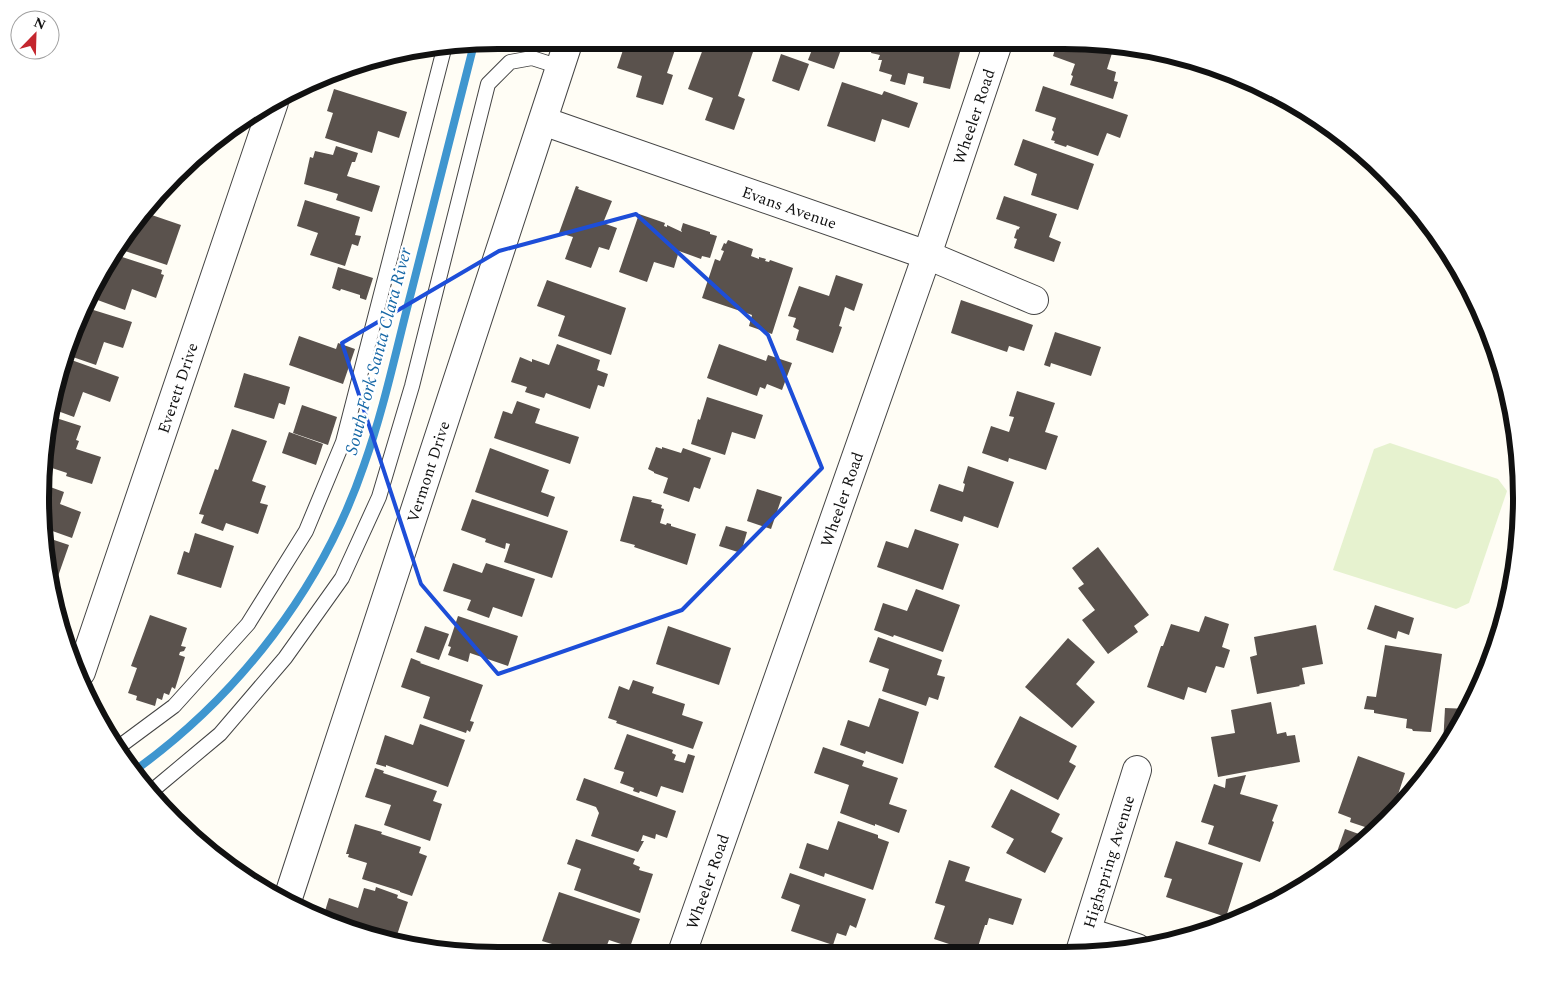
<svg xmlns="http://www.w3.org/2000/svg" width="1562" height="996" font-family="Spectral,serif">
	<style>
		.pitch { fill: #e6f2cf }
		.lines { fill: none; stroke-linecap: round; stroke-linejoin: round }
		.stream { stroke: #3f96cf; stroke-width: 8 }
		.building { fill: #5a524d }
		.service-casing { stroke: #444; stroke-width: 16 }
		.minor-casing { stroke: #444; stroke-width: 30 }
		.service { stroke: #fff; stroke-width: 14 }
		.minor { stroke: #fff; stroke-width: 28 }
		.marked { fill: none; stroke: #1d4ed8; stroke-width: 4; stroke-linejoin: round }
		.labels { text-anchor: middle; stroke-width: 5; stroke-linejoin: round; paint-order: stroke }
		.street-label { font-size: 16px; fill: #111; stroke: #fff }
		.water-label { font-size: 18px; font-style: italic; fill: #1768a6; stroke: #fff }
		.rim { fill: none; stroke: #111; stroke-width: 6 }
	</style>
	<rect width="100%" height="100%" fill="#fffdf5"/>
	<path class="pitch" d="M1390,443L1498,479L1507,491L1469,603L1456,609L1333,570L1374,449Z"/>
	<g class="lines">
		<path class="stream" d="M134,771C239,696 323,586 364,465C384,409 396,350 411,293C432,210 453,127 474,44"/>
	</g>
	<g class="building">
		<path d="M626,41H678L667,73L673,75L663,105L636,97L642,76L617,68Z"/>
		<path d="M706,41L741,42L755,46L738,96L745,99L734,130L705,120L713,98L688,89Z"/>
		<path d="M815,42H836L843,44L834,69L808,60Z"/>
		<path d="M874,42H887L906,48L907,45L920,49L921,46L928,48L927,51L930,52L932,45L960,52L950,89L923,83L924,77L908,73L905,85L890,81L892,75L879,71L882,60H878L880,55L871,53Z"/>
		<path d="M1057,43L1095,44L1113,50L1107,69L1116,72L1114,81L1118,82L1113,99L1070,85L1073,76L1071,75L1075,64L1053,56Z"/>
		<path d="M781,54L809,64L799,91L772,81Z"/>
		<path d="M842,82L882,95L884,91L918,103L909,128L882,119L875,142L827,126Z"/>
		<path d="M1043,86L1128,115L1120,138L1107,133L1098,156L1067,145L1066,147L1054,143L1055,141L1051,140L1054,132L1052,130L1056,118L1035,111Z"/>
		<path d="M334,89L407,112L399,138L378,131L372,153L325,138L333,113L327,111Z"/>
		<path d="M1023,139L1094,164L1078,210L1031,195L1037,174L1014,165Z"/>
		<path d="M336,146L358,153L355,162H352L347,176L380,186L372,212L336,200L338,194L304,184L310,157L313,158L315,151L333,155Z"/>
		<path d="M576,186L579,187L578,189L612,201L603,223L617,228L609,250L599,247L591,268L565,259L573,237L559,233Z"/>
		<path d="M1004,196L1057,214L1049,237L1061,242L1054,262L1014,248L1017,239L1014,238L1017,229L1018,230L1020,227L996,219Z"/>
		<path d="M305,200L360,217L355,235L361,236L358,246L352,244L345,266L310,255L318,233L297,226Z"/>
		<path d="M143,212L181,225L167,265L119,249L134,219Z"/>
		<path d="M639,214L665,223L664,226L667,227V225L682,232L681,230L683,223L710,232V234L717,236L710,258L702,256L701,259L679,251L674,268L654,262L647,282L619,272Z"/>
		<path d="M728,240L753,249L751,256L759,259V257L766,259L765,261L769,262L770,260L793,268L772,334L749,326L752,315L702,298L715,259L720,261L724,251L721,250L724,243L726,244Z"/>
		<path d="M116,255L162,270L161,274L164,275L156,298L132,289L125,310L92,298Z"/>
		<path d="M338,267L373,278L366,300L360,298V295L341,289L340,291L332,288Z"/>
		<path d="M836,275L863,284L854,311L845,307L839,326L842,327L833,353L796,340L799,330L793,327L796,318L788,316L799,286L829,296Z"/>
		<path d="M547,280L626,308L611,355L558,336L565,316L537,306Z"/>
		<path d="M961,300L1033,325L1024,351L1009,346L1007,352L951,333Z"/>
		<path d="M87,308L132,322L123,348L104,342L96,365L64,354Z"/>
		<path d="M1055,332L1101,347L1091,376L1051,363L1050,367L1044,365Z"/>
		<path d="M299,336L336,349L338,343L355,349L343,384L289,365Z"/>
		<path d="M557,344L600,360L597,370L608,374L604,387L598,385L590,409L546,393L544,398L525,392L527,387L511,382L520,357L532,362V359L549,365Z"/>
		<path d="M719,344L766,361L768,355L792,363L782,390L767,384L765,389L760,387L757,396L707,378Z"/>
		<path d="M63,357L119,377L110,402L83,392L74,417L55,410Z"/>
		<path d="M244,373L290,387L285,405L279,403L274,419L234,407Z"/>
		<path d="M1017,391L1055,403L1045,432L1058,436L1046,470L1009,458L1008,462L982,453L991,426L1009,432L1014,417L1009,416Z"/>
		<path d="M707,397L763,415L755,439L732,432L725,455L691,444L698,419L700,420Z"/>
		<path d="M517,401L540,409L535,423L579,437L570,464L494,438L503,411L512,414Z"/>
		<path d="M302,405L337,417L328,445L293,433Z"/>
		<path d="M53,417L81,426L76,440L79,441L76,449L101,457L92,484L66,476L67,473L52,468L53,466L46,464Z"/>
		<path d="M232,429L267,441L252,481L266,486L260,503L268,505L258,534L226,523L223,531L201,523L204,515L199,514L215,469L218,470Z"/>
		<path d="M289,432L323,444L316,465L282,453Z"/>
		<path d="M656,447L662,449V447L681,453L683,448L711,458L700,489L694,487L689,502L663,493L668,478L654,473V472L648,469Z"/>
		<path d="M490,448L549,470L541,492L555,497L548,517L475,492Z"/>
		<path d="M968,466L1014,482L998,528L964,516L962,522L930,511L939,484L963,492L965,484L963,483Z"/>
		<path d="M42,484L64,492L60,504L81,512L72,538L44,528L40,498Z"/>
		<path d="M757,489L782,497L771,529L747,521Z"/>
		<path d="M633,496L652,500L651,502L662,505L661,508L664,509L660,523L666,525L667,523L671,524V526L696,534L687,565L634,547L635,545L620,541Z"/>
		<path d="M472,499L568,531L552,578L504,562L510,544L506,543L505,549L485,542L486,539L461,530Z"/>
		<path d="M726,526L747,532L741,553L719,546Z"/>
		<path d="M915,529L959,544L943,590L877,567L886,541L908,548Z"/>
		<path d="M195,533L234,546L221,588L177,574L184,551L189,553Z"/>
		<path d="M45,537L69,545L56,582L51,580Z"/>
		<path d="M1098,547L1149,615L1134,626L1138,632L1108,654L1082,620L1095,610L1078,588L1084,584L1072,568Z"/>
		<path d="M453,563L482,573L486,563L535,579L522,617L493,607L489,618L467,610L471,600L443,591Z"/>
		<path d="M916,589L960,605L943,652L894,635L893,637L874,630L883,603L907,611Z"/>
		<path d="M1375,605L1414,618L1409,635L1398,631L1396,639L1367,629Z"/>
		<path d="M150,615L187,628L181,646L186,647L184,651L180,652L179,655L185,657L175,689L172,687L169,695L164,693L162,700L157,698L155,706L136,700L137,696L128,693L137,668L131,666Z"/>
		<path d="M458,616L518,636L508,666L470,653L468,662L448,655L451,647L448,646Z"/>
		<path d="M1205,616L1229,624L1222,647L1230,650L1224,668L1216,666L1206,693L1188,687L1184,700L1147,687L1161,646H1163L1171,624L1199,632Z"/>
		<path d="M1316,625L1323,664L1302,668L1305,684L1299,685L1300,686L1257,694L1250,657L1257,655L1254,637Z"/>
		<path d="M425,626L449,634L439,660L416,652Z"/>
		<path d="M668,626L731,648L719,685L656,664Z"/>
		<path d="M878,637L942,660L937,675L945,677L938,700L929,697L926,706L882,691L889,669L869,662Z"/>
		<path d="M1068,638L1095,662L1076,684L1095,702L1072,728L1025,687Z"/>
		<path d="M1385,645L1442,654L1431,732L1413,731L1412,729L1406,728L1407,719L1374,713V710L1364,709L1367,696L1376,697Z"/>
		<path d="M411,658L421,662L420,663L483,685L470,721L474,722L470,732L467,730L466,733L423,718L430,697L401,687Z"/>
		<path d="M633,680L654,687L652,693L685,704L682,715L703,722L693,749L616,723L617,721L608,718L619,686L629,690Z"/>
		<path d="M879,698L919,712L903,764L866,751L865,754L840,745L848,720L869,727Z"/>
		<path d="M1271,702L1277,734L1286,732L1287,736L1295,735L1300,762L1218,777L1211,737L1235,733L1231,710Z"/>
		<path d="M1445,708L1470,709L1447,745H1443Z"/>
		<path d="M1020,716L1077,746L1069,762L1076,766L1058,800L994,767Z"/>
		<path d="M420,724L465,740L448,787L386,765V767L376,764L385,735L413,745Z"/>
		<path d="M627,734L673,750L672,753L676,755L674,760L685,763L688,754L695,756L683,793L661,786L657,797L640,791L639,793L633,791L634,788L620,783L624,772L614,769Z"/>
		<path d="M823,747L864,761L862,766L898,778L889,804L907,810L899,833L875,824V826L840,813L849,785L814,773Z"/>
		<path d="M1358,756L1405,773L1396,801L1403,803L1377,831L1350,822L1351,818L1338,813Z"/>
		<path d="M375,768L384,771L383,773L437,791L433,801L442,804L430,841L384,825L391,805L365,797Z"/>
		<path d="M1246,775L1240,794L1278,805L1272,821L1274,822L1260,862L1208,844L1214,826L1201,822L1214,784L1225,788L1226,779Z"/>
		<path d="M584,778L676,811L667,838L656,834L655,839L643,835L641,841H644L638,852L591,836L599,813L596,807L576,800Z"/>
		<path d="M1011,789L1060,814L1051,832L1063,838L1045,873L1006,853L1014,839L991,827Z"/>
		<path d="M838,821L878,835V838L889,842L873,890L825,873L824,877L799,868L807,843L828,850Z"/>
		<path d="M355,824L382,832L381,834L421,847L419,853L427,856L412,896L400,892V891L362,879L367,863L348,857L349,854H346Z"/>
		<path d="M1345,829L1370,838L1332,866Z"/>
		<path d="M576,839L635,859L633,864L640,867L639,870L653,874L640,913L574,890L581,869L567,864Z"/>
		<path d="M1176,841L1243,863L1226,917L1166,897L1172,879L1164,877Z"/>
		<path d="M949,860L970,867L965,881L1022,899L1013,925L989,918L987,925H985L976,953L934,939L945,906L935,903Z"/>
		<path d="M790,873L866,899L856,928L850,925L846,936L837,933L833,945L791,931L800,905L781,898Z"/>
		<path d="M376,887L398,895L397,898L408,902L395,941L322,921L329,898L358,908L364,888L375,891Z"/>
		<path d="M559,892L640,919L630,947L609,940L604,953H582L542,941Z"/>
		<path d="M531,945L553,952V953H529Z"/>
	</g>
	<g class="lines">
		<defs>
			<g id="service">
				<path d="M116,749L174,706L248,624L306,531L343,442L444,49"/>
				<path d="M153,790L220,734L285,658L342,578L379,497L412,386L488,84L510,62L532,58L560,67"/>
			</g>
			<g id="minor">
				<path id="s1" d="M543,121L927,255L1034,300"/>
				<path id="s2" d="M81,672L274,102"/>
				<path id="s3" d="M287,901L569,40"/>
				<path d="M1088,932L1137,948"/>
				<path id="s4" d="M682,953L927,255L998,43"/>
				<path id="s5" d="M1079,955L1137,770"/>
			</g>
		</defs>
		<use href="#service" class="service-casing"/>
		<use href="#minor" class="minor-casing"/>
		<use href="#service" class="service"/>
		<use href="#minor" class="minor"/>
	</g>
	<path class="marked" d="M636,214L768,335L822,468L682,610L498,674L421,584L342,343L499,251Z"/>
	<g class="labels">
		<g class="street-label">
			<text dy="6" stroke="none"><textPath href="#s4" startOffset="886">Wheeler Road</textPath></text>
			<text dy="6" stroke="none"><textPath href="#s1" startOffset="261">Evans Avenue</textPath></text>
			<text dy="6" stroke="none"><textPath href="#s2" startOffset="300">Everett Drive</textPath></text>
			<text dy="6" stroke="none"><textPath href="#s3" startOffset="452">Vermont Drive</textPath></text>
			<text dy="6" stroke="none"><textPath href="#s4" startOffset="481">Wheeler Road</textPath></text>
			<text dy="6" stroke="none"><textPath href="#s5" startOffset="98">Highspring Avenue</textPath></text>
			<text dy="6" stroke="none"><textPath href="#s4" startOffset="76">Wheeler Road</textPath></text>
		</g>
		<g class="water-label">
			<text transform="translate(378 351) rotate(-75)" y="6">South Fork Santa Clara River</text>
		</g>
	</g>
	<path d="M0 0H1562V996H0ZM498 49H1064A449 449 0 0 1 1513 498V498A449 449 0 0 1 1064 947H498A449 449 0 0 1 49 498V498A449 449 0 0 1 498 49Z" fill="#fff" fill-rule="evenodd"/>
	<path class="rim" d="M498 49H1064A449 449 0 0 1 1513 498V498A449 449 0 0 1 1064 947H498A449 449 0 0 1 49 498V498A449 449 0 0 1 498 49Z"/>
	<g transform="translate(35 35) rotate(23)"><circle r="24" fill="#ffffff" stroke="#a0a0a0"/>
	<path d="M0-4L9 19L0 12L-9 19Z" fill="#c4262e"/>
	<text y="-8" font-size="14" font-weight="bold" text-anchor="middle" fill="#111111">N</text>
	</g>
</svg>
